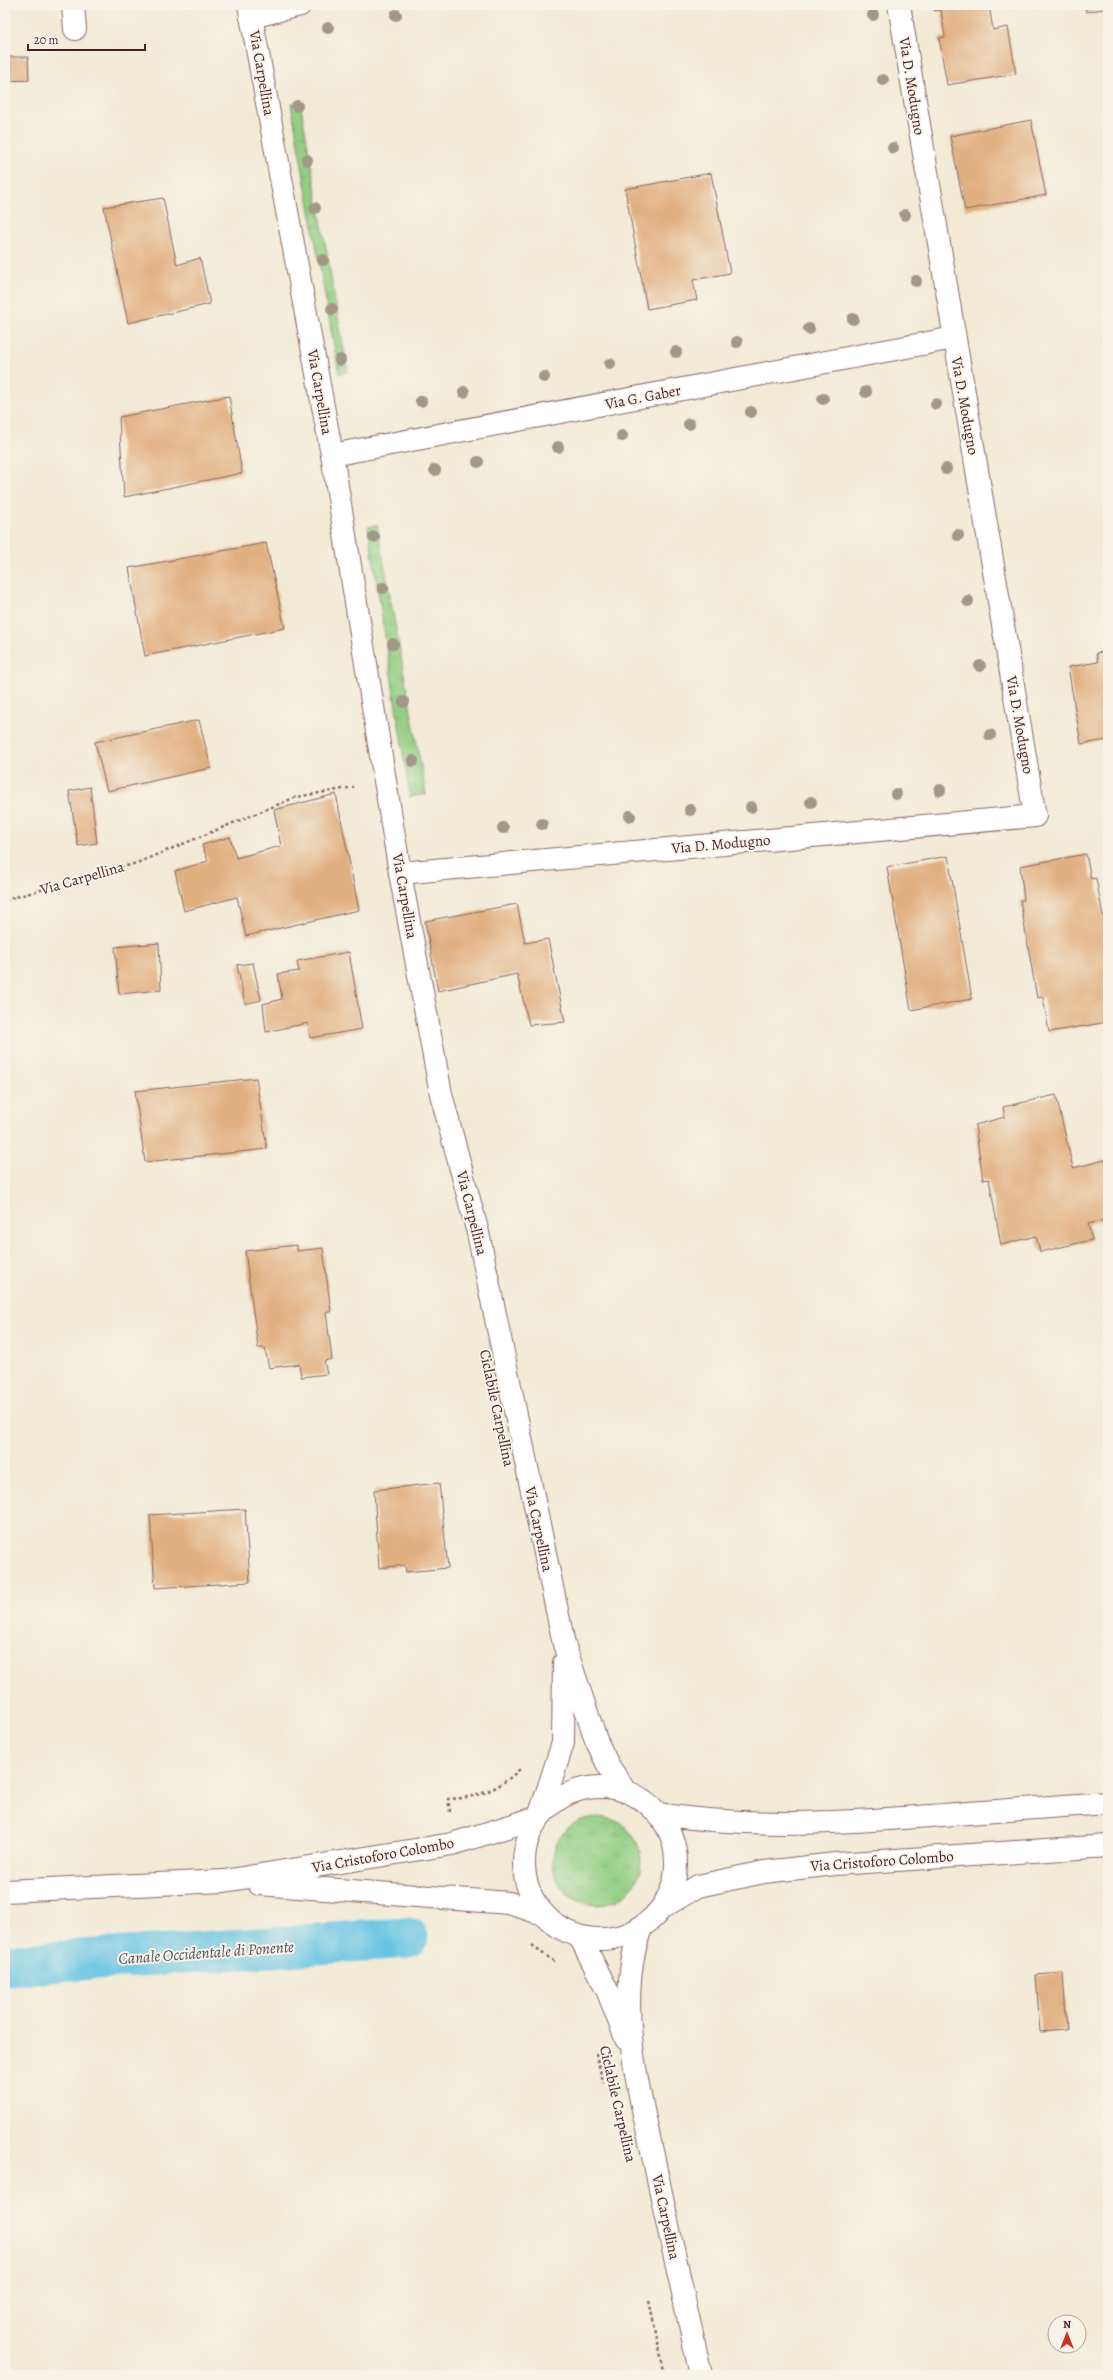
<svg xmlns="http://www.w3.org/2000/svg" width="1113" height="2380" font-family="Alegreya,serif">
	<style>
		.grass { fill: url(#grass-tufts); stroke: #6e7657 }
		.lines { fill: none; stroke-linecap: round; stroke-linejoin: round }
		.canal { stroke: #64c3e3; stroke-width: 41 }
		.building { fill: #e1b081 }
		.minor-casing { stroke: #856666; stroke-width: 24 }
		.major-casing { stroke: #856666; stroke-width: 24 }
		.path { stroke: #856666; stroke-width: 2.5; stroke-dasharray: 3 3; stroke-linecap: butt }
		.minor { stroke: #fff; stroke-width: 22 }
		.major { stroke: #fff; stroke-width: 22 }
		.tree { fill: #a19886 }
		.labels { text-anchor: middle; stroke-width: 4; stroke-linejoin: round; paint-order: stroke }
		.street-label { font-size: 15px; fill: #4a1f2b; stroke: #f7f3e8 }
		.water-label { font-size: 16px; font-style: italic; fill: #525062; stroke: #f7f3e8 }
	</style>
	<defs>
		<pattern id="grass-tufts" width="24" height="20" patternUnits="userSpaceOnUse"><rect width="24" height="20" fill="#91ce83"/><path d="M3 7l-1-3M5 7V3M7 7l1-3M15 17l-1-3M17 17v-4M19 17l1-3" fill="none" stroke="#7fb071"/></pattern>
	</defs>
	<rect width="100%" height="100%" fill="#f7f3e8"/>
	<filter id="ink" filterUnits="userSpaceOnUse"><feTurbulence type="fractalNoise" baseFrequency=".025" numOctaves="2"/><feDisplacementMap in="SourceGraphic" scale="8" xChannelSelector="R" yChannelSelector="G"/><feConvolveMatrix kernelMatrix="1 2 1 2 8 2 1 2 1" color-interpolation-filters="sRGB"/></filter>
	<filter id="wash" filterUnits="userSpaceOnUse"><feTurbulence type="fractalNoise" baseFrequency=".012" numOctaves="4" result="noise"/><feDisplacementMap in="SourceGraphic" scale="16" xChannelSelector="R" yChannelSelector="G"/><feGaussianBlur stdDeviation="0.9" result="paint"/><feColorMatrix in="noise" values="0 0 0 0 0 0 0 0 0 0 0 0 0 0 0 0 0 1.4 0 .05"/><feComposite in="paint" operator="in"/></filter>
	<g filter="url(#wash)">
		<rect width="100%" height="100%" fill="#f2ead5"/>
		<g class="grass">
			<path d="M300,102L348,372L339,374L291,104Z"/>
			<path d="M377,525L426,794L410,797L368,527Z"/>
			<circle cx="597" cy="1861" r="44"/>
		</g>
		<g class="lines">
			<path class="canal" d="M5,1965L408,1938"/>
		</g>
		<g id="blocks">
			<g class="building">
				<path d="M934,5H989L993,30L1008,27L1016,74L947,85L939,38L945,37L941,10L935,11Z"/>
				<path d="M1085,5H1108V8L1086,12Z"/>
				<path d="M5,57H28L29,80L5,81Z"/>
				<path d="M1031,120L1046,195L965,210L950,136Z"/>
				<path d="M711,173L730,273L693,280L697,300L647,309L625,189Z"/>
				<path d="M163,198L177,265L200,258L210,304L128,323L104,207Z"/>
				<path d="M229,396L242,473L124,497L119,417Z"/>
				<path d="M266,543L285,628L145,656L129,568Z"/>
				<path d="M1108,651V740L1081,744L1068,667L1098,662L1096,653Z"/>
				<path d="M199,720L211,768L107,791L95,742Z"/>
				<path d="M90,787L97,843L78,846L69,791Z"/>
				<path d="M336,794L359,910L246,936L237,897L184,911L175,871L208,861L202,845L230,837L236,858L281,846L274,810Z"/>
				<path d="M1086,854L1091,879L1096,878L1108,943V1022L1049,1032L1043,997L1037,998L1020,900H1024L1020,866Z"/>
				<path d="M948,856L972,999L911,1010L887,867Z"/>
				<path d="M517,904L525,943L548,939L565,1022L529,1025L517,974L438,991L425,921Z"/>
				<path d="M159,943L161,990L119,994L115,947Z"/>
				<path d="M349,952L362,1029L310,1038L308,1023L266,1032L263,1004L282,999L278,974L299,971L297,961Z"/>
				<path d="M253,963L261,1000L245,1004L237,965Z"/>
				<path d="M256,1078L267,1149L145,1162L135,1091Z"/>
				<path d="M1056,1095L1073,1168L1105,1160L1108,1173V1219L1088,1224L1092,1240L1040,1252L1036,1236L1001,1245L989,1179L983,1180L975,1125L1005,1117L1003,1107Z"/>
				<path d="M297,1245V1251L323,1248L331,1312H326L332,1359L324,1361L327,1374L301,1377L299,1364L269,1368L265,1348H258L245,1251Z"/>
				<path d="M439,1483L448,1568L406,1572L405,1565L379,1568L374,1490Z"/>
				<path d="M245,1509L250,1582L155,1588L150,1515Z"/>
				<path d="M1063,1973L1067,2030L1040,2032L1036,1975Z"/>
			</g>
		</g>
	</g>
	<g filter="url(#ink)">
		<use href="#blocks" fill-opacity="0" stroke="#856666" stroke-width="1"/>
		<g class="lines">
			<defs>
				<g id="minor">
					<path d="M73,5L75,29"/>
					<path d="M249,5L332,455L400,873L441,1094L478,1233L564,1644L596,1740L608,1765L625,1791"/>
					<path d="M251,17L300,5"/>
					<path d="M332,455L954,338"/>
					<path d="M400,873L1035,816L899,5"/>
					<path d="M539,1817L563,1743L564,1663"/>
					<path d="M641,1928C613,2004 641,2097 657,2174C671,2241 686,2308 701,2375"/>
					<path d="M580,1937L608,1992L626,2039"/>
				</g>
				<g id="major">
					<circle cx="600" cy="1863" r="76"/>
					<path d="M659,1814C749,1828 840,1823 930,1816C990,1811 1049,1807 1108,1803"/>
					<path d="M259,1884L509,1903L543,1914"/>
					<path d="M5,1891L224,1881L452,1844L539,1817"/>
					<path d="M663,1907L698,1886L764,1872L835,1864L1108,1846"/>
				</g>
			</defs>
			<use href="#minor" class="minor-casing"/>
			<use href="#major" class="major-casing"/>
			<g class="path">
				<path d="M5,900L137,863L296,797L354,787"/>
				<path d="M450,1812L448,1799C478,1798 498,1790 520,1769"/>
				<path d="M532,1946L555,1962"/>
				<path d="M596,2053L603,2083"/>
				<path d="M649,2301L665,2375"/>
			</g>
			<use href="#minor" class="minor"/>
			<use href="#major" class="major"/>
		</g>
		<g class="tree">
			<circle cx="396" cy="15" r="6"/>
			<circle cx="873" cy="15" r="6"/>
			<circle cx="328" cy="28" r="6"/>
			<circle cx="883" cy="80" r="6"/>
			<circle cx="297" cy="106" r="6"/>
			<circle cx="893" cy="148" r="6"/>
			<circle cx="307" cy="160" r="6"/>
			<circle cx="315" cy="208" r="6"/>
			<circle cx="905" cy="215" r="6"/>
			<circle cx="323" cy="260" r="6"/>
			<circle cx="916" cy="281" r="6"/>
			<circle cx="332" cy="309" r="6"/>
			<circle cx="853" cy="319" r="6"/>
			<circle cx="809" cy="329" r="6"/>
			<circle cx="737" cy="342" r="6"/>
			<circle cx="676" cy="352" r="6"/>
			<circle cx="340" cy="360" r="6"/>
			<circle cx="610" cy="364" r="6"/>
			<circle cx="544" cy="377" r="6"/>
			<circle cx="464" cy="392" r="6"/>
			<circle cx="866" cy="392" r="6"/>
			<circle cx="823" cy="399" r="6"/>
			<circle cx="421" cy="401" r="6"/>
			<circle cx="936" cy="404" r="6"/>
			<circle cx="751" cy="412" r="6"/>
			<circle cx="689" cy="424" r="6"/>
			<circle cx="622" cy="436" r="6"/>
			<circle cx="558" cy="447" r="6"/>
			<circle cx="478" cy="462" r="6"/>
			<circle cx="946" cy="469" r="6"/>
			<circle cx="435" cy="470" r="6"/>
			<circle cx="958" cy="535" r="6"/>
			<circle cx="374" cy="537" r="6"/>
			<circle cx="383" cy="588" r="6"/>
			<circle cx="968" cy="601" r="6"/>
			<circle cx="393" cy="644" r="6"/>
			<circle cx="980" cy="666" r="6"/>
			<circle cx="404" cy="702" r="6"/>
			<circle cx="990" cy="735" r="6"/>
			<circle cx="413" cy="761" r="6"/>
			<circle cx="940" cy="790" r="6"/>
			<circle cx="896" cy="794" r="6"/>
			<circle cx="811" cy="802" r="6"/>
			<circle cx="751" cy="807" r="6"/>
			<circle cx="690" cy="810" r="6"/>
			<circle cx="630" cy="816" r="6"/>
			<circle cx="542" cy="824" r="6"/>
			<circle cx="503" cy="828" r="6"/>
		</g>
	</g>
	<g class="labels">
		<g class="street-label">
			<text transform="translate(262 73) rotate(80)" y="5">Via Carpellina</text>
			<text transform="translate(912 86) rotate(81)" y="5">Via D. Modugno</text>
			<text transform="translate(320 392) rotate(80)" y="5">Via Carpellina</text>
			<text transform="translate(643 397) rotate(-11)" y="5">Via G. Gaber</text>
			<text transform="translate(965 406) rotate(80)" y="5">Via D. Modugno</text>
			<text transform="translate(1020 725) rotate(80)" y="5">Via D. Modugno</text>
			<text transform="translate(721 844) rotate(-5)" y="5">Via D. Modugno</text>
			<text transform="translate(82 878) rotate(-16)" y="5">Via Carpellina</text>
			<text transform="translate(405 896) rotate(80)" y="5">Via Carpellina</text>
			<text transform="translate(472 1213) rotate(76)" y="5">Via Carpellina</text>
			<text transform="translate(497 1408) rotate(78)" y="5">Ciclabile Carpellina</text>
			<text transform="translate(539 1529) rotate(78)" y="5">Via Carpellina</text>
			<text transform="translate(383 1855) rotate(-10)" y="5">Via Cristoforo Colombo</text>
			<text transform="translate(882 1861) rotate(-4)" y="5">Via Cristoforo Colombo</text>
			<text transform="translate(618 2104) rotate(77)" y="5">Ciclabile Carpellina</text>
			<text transform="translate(666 2217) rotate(78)" y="5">Via Carpellina</text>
		</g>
		<g class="water-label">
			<text transform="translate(206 1952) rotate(-4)" y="6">Canale Occidentale di Ponente</text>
		</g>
	</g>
	<rect width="1113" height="2380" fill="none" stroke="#f7f3e8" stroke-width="20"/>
	<g transform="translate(1067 2334)"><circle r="19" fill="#f7f3e8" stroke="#b29e9c"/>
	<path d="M0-3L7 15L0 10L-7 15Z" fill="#c8321e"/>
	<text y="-6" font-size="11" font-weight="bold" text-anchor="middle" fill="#4a1f2b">N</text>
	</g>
	<path d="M28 44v6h117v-6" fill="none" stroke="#4a1f2b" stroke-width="2"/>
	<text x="34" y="44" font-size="12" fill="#4a1f2b" stroke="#f7f3e8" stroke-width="3" paint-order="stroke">20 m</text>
</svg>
